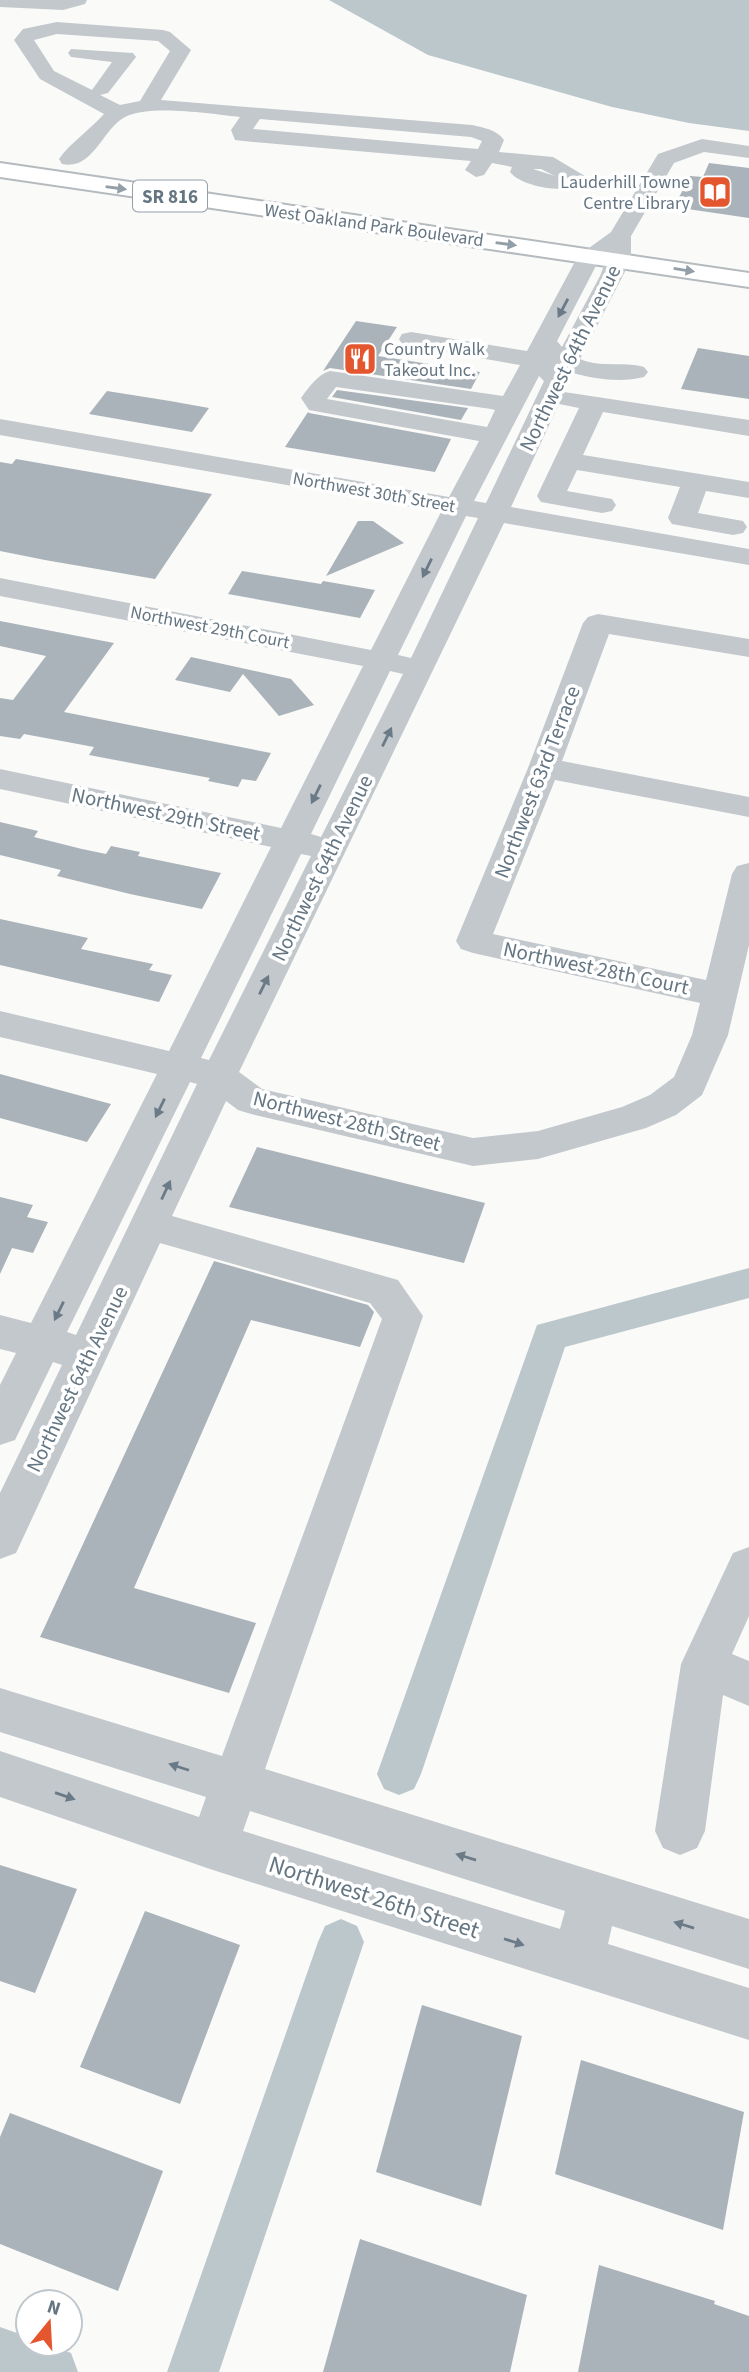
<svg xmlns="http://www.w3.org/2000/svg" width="749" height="2372" font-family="'Source Sans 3',sans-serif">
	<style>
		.water { fill: #bbc7cb }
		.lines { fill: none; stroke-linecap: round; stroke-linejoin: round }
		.canal { fill: #bbc7cb; fill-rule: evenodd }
		.building { fill: #aab3b9 }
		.major-casing { stroke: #b5babe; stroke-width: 4 }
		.minor { fill: #c3c8cc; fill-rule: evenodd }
		.major { fill: #fff; fill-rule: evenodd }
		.oneway { fill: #939fa8 }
		.oneway2 { fill: #6a7a87 }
		.labels { text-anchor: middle; stroke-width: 7; stroke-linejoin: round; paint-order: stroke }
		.far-poi-label { font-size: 18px; fill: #657683; stroke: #fff; text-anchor: end }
		.far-street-label { font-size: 18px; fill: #657683; stroke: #fff }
		.shield { fill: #fff; stroke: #939fa8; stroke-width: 2 }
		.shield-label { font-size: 19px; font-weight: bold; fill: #657683 }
		.street-label { font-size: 21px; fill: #657683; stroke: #fff }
		.near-street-label { font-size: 24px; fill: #657683; stroke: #fff }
	</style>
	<rect width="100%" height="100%" fill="#fafaf8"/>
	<path class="water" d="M329,0H749V131L689,123L612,107L428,55Z"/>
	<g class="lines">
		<g class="canal">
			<path d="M749,1268V1298L565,1347L421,1774L414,1789L399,1795L384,1789L377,1774L537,1325Z"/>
			<path d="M341,1919L357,1926L364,1942L219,2372H167L318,1942L325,1926Z"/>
			<path d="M0,2327L28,2337V2344H47L71,2353L78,2372H0Z"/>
		</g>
	</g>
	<g class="building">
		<path d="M709,163L749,168V218L674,207L690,176L703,177Z"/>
		<path d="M356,321L397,327L378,356L480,372L471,389L330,368L323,371Z"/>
		<path d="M698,348L749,356V399L681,389Z"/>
		<path d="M337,390L468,408L461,420L332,397Z"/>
		<path d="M107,391L170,401L209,408L192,432L89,414Z"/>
		<path d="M308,412L309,413L451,439L435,472L285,447Z"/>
		<path d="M16,459L96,473L212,494L155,579L45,560L0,551V462L12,464Z"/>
		<path d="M358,521H373L404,543L326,576Z"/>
		<path d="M242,571L321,584L323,581L375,590L360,618L228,594Z"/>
		<path d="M0,621L114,643L64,712L271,753L256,781L242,779L238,787L208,781L210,778L89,755L94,747L24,734L20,739L0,736V698L13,700L46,656L0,646Z"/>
		<path d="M191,657L291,679L314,705L279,716L243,674L230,692L175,680Z"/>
		<path d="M0,822L38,831L34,837L82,849L106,854L111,846L140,852L138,856L221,873L202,909L130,894L57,876L61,870L0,855Z"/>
		<path d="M0,919L88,938L81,949L153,964L149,970L172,975L159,1002L0,965Z"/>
		<path d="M0,1074L111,1104L87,1142L0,1118Z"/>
		<path d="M257,1147L485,1203L464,1263L229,1207Z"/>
		<path d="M0,1197L33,1205L27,1217L48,1222L33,1253L12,1248L0,1274Z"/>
		<path d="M214,1261L368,1305L374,1312L360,1347L251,1320L134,1588L256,1623L229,1693L40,1637Z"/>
		<path d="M0,1865L77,1889L35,1993L0,1981Z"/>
		<path d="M145,1911L240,1945L180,2104L80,2067Z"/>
		<path d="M422,2005L522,2036L481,2206L376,2172Z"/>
		<path d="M581,2060L744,2112L723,2230L555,2174Z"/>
		<path d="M10,2113L163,2171L118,2291L0,2244V2137Z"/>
		<path d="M360,2239L527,2295L510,2372H323Z"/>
		<path d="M599,2265L715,2301L714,2304L749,2316V2372H578Z"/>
	</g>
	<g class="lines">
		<defs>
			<path id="major" d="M0,163L749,273V287L0,177Z"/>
		</defs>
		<use href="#major" class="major-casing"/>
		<g class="minor">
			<path d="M0,0H87L85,4L63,10L0,7Z"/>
			<path d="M57,22L163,30L170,32L191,50L161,100L472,125C484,128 496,129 504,140L499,152L553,157L590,179C577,197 522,188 510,172L512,167L492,163L484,175L476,177L465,170L471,161L243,141L235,140L231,130L240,117C212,114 150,104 125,117C103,128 93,171 62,164L59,159C70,143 91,129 104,114L40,79L14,40L23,29ZM57,34L158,41L170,51L140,101L120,105L100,95L108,93L136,57L133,53L71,49L68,53L71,57L112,62L92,90L54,71L34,40ZM260,119L471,137L482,141L478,149L253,129ZM533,169H541L555,176Z"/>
			<path d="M702,139L749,146V158L704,152L674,163L631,236V260L580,359C600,368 623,361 644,367L648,372L644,377C621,383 595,379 573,373L564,392L749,420V436L603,412L583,455L749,482V498L706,491L698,513L743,521L747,527L743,533L733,535L672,524L668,518L680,487L577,470L567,491L612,499L616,505L612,511L602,513L541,502L537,496L579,408L559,404L511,507L749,549V565L504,523L239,1072L262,1089L473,1138L538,1131L622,1107L650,1095L674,1077L692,1035L700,1003L473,953L461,949L456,941L528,768L583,623L588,617L598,614L749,639V657L609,634L562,761L749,797V817L555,780L493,934L706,980L732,874L737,866L749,863V945L728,1035L702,1095L676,1115L646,1128L538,1159L473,1166L251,1114L238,1110L226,1101L172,1216L398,1280L423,1316L265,1769L749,1919V1969L612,1926L608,1944L749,1988V2040L213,1870L0,1797V1751L199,1817L206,1797L0,1732V1688L222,1756L382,1319L370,1303L160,1243L16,1553L0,1559V1493L62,1365L53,1362L15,1440L0,1445V1385L16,1353L0,1349V1315L31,1323L157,1074L0,1037V1011L169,1051L271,847L0,789V769L281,828L363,666L0,596V578L371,650L441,512L0,435V419L449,497L479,441L309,410L301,398C309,387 317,375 330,371L503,396L520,365L411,346L402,344L399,339L402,334L411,332L527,351L578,256L611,232L658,154ZM608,255L600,276L562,347L557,341L599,260ZM539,376L544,381L486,503L474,501ZM336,387L491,409L495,410L487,427L327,399ZM466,516L478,518L411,658L398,655ZM390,671L403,674L321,837L311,834ZM301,854L311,856L209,1060L201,1058ZM190,1082L197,1084L76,1335L67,1332ZM250,1811L565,1911L560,1929L243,1831Z"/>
			<path d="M749,1547V1616L732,1654L749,1661V1706L723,1695L705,1831L697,1848L680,1855L663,1848L655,1831L681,1664L733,1553Z"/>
		</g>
		<use href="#major" class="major"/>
	</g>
	<defs><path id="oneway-solid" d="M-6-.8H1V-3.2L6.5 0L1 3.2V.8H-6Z" transform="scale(1.75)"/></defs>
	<g class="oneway">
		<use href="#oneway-solid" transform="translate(116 188) rotate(8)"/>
		<use href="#oneway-solid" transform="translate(506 244) rotate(8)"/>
		<use href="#oneway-solid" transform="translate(684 270) rotate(9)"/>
	</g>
	<g class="oneway2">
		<use href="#oneway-solid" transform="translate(563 308) rotate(118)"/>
		<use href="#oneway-solid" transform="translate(427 568) rotate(116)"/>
		<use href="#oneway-solid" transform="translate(387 737) rotate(-64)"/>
		<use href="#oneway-solid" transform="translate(316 794) rotate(116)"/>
		<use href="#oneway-solid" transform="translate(264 985) rotate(-64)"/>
		<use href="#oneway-solid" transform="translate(160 1108) rotate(116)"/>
		<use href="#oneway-solid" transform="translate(166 1190) rotate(-65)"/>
		<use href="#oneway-solid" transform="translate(59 1311) rotate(116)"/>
		<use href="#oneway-solid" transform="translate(179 1767) rotate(-162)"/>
		<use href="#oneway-solid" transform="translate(65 1796) rotate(19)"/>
		<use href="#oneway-solid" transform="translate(466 1857) rotate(-163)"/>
		<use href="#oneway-solid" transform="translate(684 1925) rotate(-163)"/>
		<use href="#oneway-solid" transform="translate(514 1942) rotate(18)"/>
	</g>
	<defs>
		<symbol id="library-square" viewBox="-11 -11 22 22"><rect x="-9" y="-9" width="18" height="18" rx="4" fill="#e4572e" stroke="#fff"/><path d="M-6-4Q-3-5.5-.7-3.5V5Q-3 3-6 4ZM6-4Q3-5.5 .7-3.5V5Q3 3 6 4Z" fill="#fff"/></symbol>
		<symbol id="restaurant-square" viewBox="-11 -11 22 22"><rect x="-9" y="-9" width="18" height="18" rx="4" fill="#e4572e" stroke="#fff"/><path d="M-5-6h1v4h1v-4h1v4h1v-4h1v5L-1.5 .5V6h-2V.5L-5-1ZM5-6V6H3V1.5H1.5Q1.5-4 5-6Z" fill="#fff"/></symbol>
	</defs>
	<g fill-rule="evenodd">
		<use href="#library-square" x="696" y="173" width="38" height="38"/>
		<use href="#restaurant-square" x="341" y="340" width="38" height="38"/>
	</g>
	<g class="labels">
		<g class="far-poi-label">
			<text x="690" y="188">Lauderhill Towne<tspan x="690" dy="21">Centre Library</tspan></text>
			<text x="384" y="355" text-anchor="start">Country Walk<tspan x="384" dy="21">Takeout Inc.</tspan></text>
		</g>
		<g class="far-street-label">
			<text transform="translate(374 225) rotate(8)" y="6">West Oakland Park Boulevard</text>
			<text transform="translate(374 492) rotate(10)" y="6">Northwest 30th Street</text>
			<text transform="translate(210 627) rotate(11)" y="6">Northwest 29th Court</text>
		</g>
		<rect class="shield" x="133" y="180.5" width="74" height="31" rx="5"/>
		<g class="shield-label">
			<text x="170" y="203">SR 816</text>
		</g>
		<g class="street-label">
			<text transform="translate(570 358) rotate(-64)" y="7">Northwest 64th Avenue</text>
			<text transform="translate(537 782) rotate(-69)" y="7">Northwest 63rd Terrace</text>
			<text transform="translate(166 814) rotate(12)" y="7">Northwest 29th Street</text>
			<text transform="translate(322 868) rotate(-64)" y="7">Northwest 64th Avenue</text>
			<text transform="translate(596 968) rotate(12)" y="7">Northwest 28th Court</text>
			<text transform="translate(347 1121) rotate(14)" y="7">Northwest 28th Street</text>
			<text transform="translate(77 1379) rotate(-64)" y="7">Northwest 64th Avenue</text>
		</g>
		<g class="near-street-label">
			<text transform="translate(374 1897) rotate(18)" y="8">Northwest 26th Street</text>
		</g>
	</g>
	<g transform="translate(49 2323) rotate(18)"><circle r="33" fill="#ffffff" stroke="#c1c8cd" stroke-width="2"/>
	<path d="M0-5L12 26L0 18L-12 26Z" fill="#e4572e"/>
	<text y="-10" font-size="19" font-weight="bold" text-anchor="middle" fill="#657683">N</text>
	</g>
</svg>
